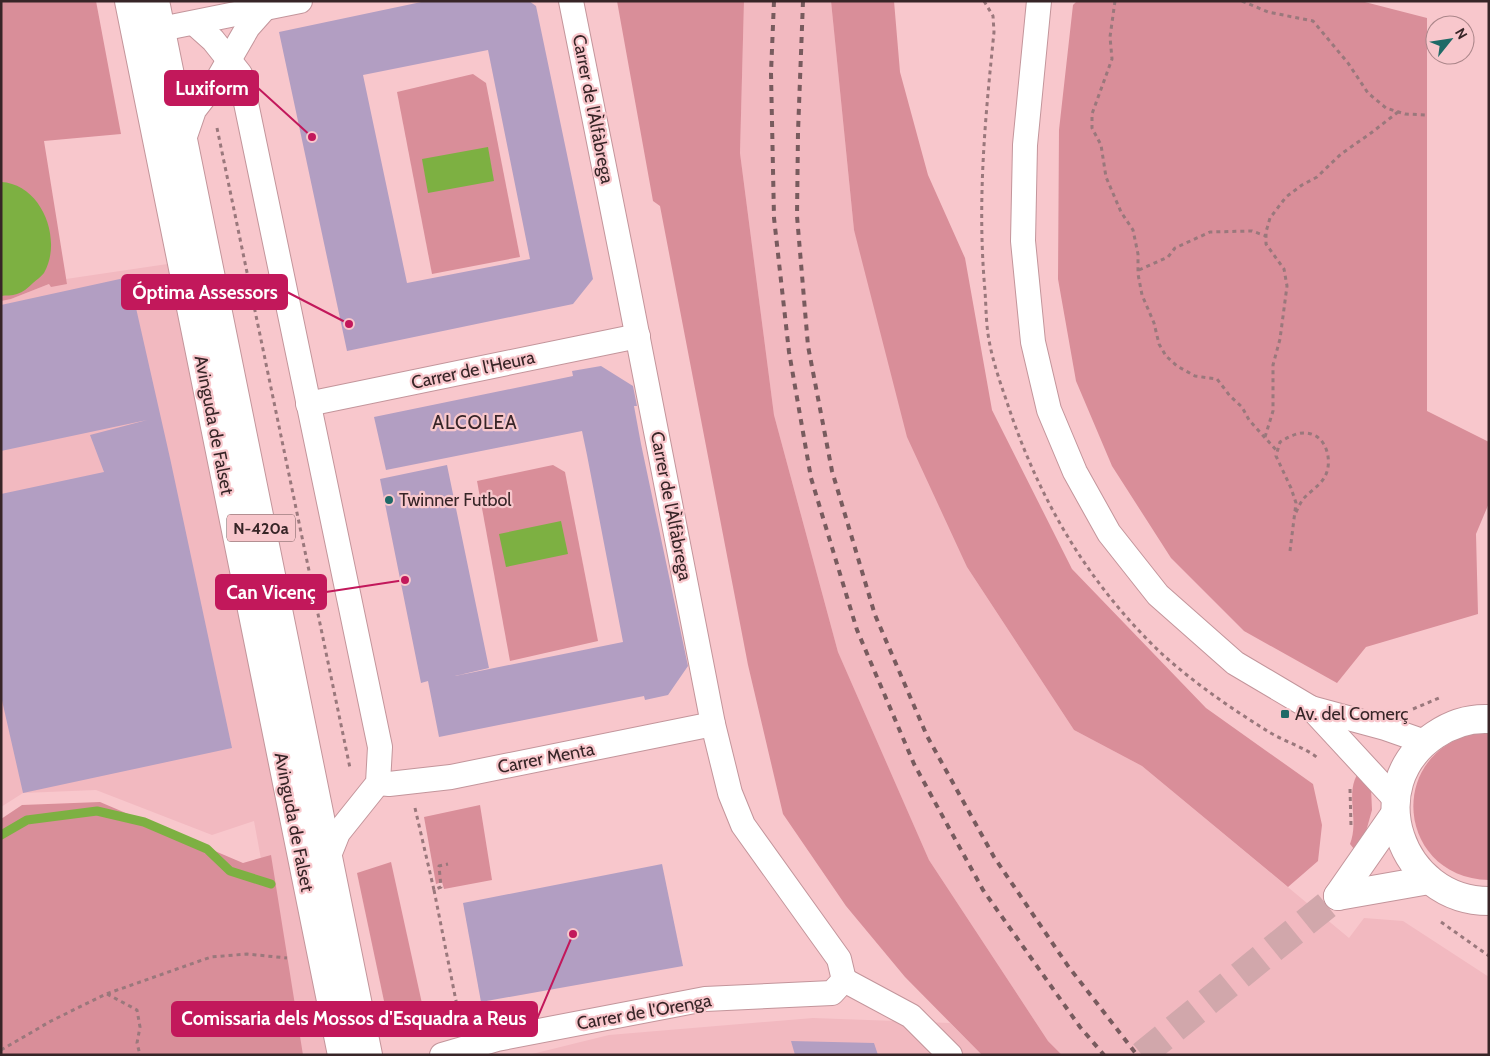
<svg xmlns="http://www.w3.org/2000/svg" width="1490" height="1056" font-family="Cabin,sans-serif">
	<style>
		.built { fill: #f2b9c0 }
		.green { fill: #d98e99 }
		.water { fill: #7db042 }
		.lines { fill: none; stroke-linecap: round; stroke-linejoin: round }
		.stream { stroke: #7db042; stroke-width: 9 }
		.building { fill: #b29ec2; fill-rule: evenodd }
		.primary-tunnel { stroke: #d1a7ab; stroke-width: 28; stroke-dasharray: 28 14; stroke-linecap: butt }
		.street-casing { stroke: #c3959b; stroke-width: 26 }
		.primary-casing { stroke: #c3959b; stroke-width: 30 }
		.path { stroke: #9a787c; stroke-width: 3; stroke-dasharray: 4 4; stroke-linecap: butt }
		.street { stroke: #fff; stroke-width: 24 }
		.primary { stroke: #fff; stroke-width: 28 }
		.rail { stroke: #785b5e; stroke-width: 4; stroke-dasharray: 6 6; stroke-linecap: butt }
		.poi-dot { fill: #1f6a67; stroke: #f8c7cc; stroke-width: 2 }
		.labels { text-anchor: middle; stroke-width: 4.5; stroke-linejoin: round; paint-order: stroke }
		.shield { fill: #f8c7cc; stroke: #715658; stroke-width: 1 }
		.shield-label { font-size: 16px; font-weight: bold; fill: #372527 }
		.street-label { font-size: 18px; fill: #372527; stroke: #f8c7cc }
		.poi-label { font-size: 18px; fill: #372527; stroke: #f8c7cc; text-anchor: start }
		.neighbourhood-label { font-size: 19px; letter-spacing: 1px; fill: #372527; stroke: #f8c7cc }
		.leader { fill: none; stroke: #c2185b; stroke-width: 2 }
		.callout-dot { fill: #c2185b; stroke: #f8c7cc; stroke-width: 2 }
		.callout { fill: #c2185b; stroke: #c2185b; stroke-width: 2 }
		.callout-label { font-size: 19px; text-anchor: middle; font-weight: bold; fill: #fff }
	</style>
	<rect width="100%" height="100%" fill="#f8c7cc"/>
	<g class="built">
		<path d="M744,1H831L854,230L967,567L1074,730L1142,766L1349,938L1364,918L1403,921L1489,977V1055H1062L1048,1041L929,860L838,652L774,415L740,153Z"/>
		<path d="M181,262L356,1055H297L254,821L212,835L96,790L23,793L1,807V300L11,299L49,284H67L66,279Z"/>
		<path d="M813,1018L950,1023L982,1055H528L609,1035Z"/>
	</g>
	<g class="green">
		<path d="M1,1H96L121,134L44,141L67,284L51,287L49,284L11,299L1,301Z"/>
		<path d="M617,1H744L740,153L774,415L838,652L929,860L1048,1041L1062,1055H982L905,977L846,906L783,814L748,665L660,206L653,201Z"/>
		<path d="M831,1H894L900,72L928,175L965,258L992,410L1072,569L1206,708L1313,784L1322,825L1318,861L1288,887L1142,766L1074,730L967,567L907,437L854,230Z"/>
		<path d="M1077,1H1361L1427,18V411L1489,442V503L1476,534L1478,614L1366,647L1337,683L1244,631L1171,558L1112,466L1076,381L1058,279L1059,130L1073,5Z"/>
		<path d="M473,74L486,83L520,257L432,274L397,92Z"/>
		<path d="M553,465L565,472L598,641L510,661L477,481Z"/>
		<path d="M1475,733H1489V880C1398,878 1384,755 1475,733Z"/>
		<path d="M1359,772L1371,788L1372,810L1365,835L1354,849L1350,844C1360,820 1344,792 1359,772Z"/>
		<path d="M100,802L243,863L271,855L303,1055H1V819L22,805Z"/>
		<path d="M480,805L492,880L444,889L442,882L436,884L424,817Z"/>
		<path d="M391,862L423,1008L388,1020L357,873Z"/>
	</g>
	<g class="water">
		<path d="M488,147L494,181L428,193L422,159Z"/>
		<path d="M1,182C42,184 63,240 44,273C41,277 36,280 33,283C28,288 23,292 17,294C12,296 6,295 1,296Z"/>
		<path d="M561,521L568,554L506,567L499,534Z"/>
	</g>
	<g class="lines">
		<path class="stream" d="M1,835L27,820L97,811L144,822L207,849L230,871L271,884"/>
	</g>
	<g class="building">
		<path d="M426,1H529L536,6L593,279L573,304L347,351L279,32ZM488,50L530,259L407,283L363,75Z"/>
		<path d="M129,277L170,458L232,748L23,793L1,696V494L104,472L90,435L147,420L1,451V305Z"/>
		<path d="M601,366L633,386L637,406H634L641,444L688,666L668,695L645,700L644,696L439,737L428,681L421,683L380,479L447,465L489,668L455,676L623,642L587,455L582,431L386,470L374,417L573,376L572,371Z"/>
		<path d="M662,864L683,966L481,1002L463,903Z"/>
		<path d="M791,1041L874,1043L878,1055H795Z"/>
	</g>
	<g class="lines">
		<path class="primary-tunnel" d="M1142,1055L1338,896"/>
		<defs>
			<g id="street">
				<path d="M571,1L625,272L713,724L730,793L743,825L839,959L844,980"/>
				<path d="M1039,1L1025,145L1023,241L1033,342L1049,410L1075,472L1109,533L1158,595L1235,663L1311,708L1385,728L1425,742"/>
				<path d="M194,23L213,40L240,74L380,747L378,783L338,833L328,858"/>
				<path d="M161,29L300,1"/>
				<path d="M183,142L194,110L218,79L248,27L264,9"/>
				<path d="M308,404L638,336"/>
				<path d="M1311,708L1396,800"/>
				<path d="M378,783L389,784L451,777L713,724"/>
				<path d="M844,980L911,1016L950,1055"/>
				<path d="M442,1055L497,1039L705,999L832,993L844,980"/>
			</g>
			<g id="primary">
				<path d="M129,1L342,1055"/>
				<path d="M155,1L368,1055"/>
				<path d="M1489,719C1469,718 1451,724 1435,735C1360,785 1400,901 1489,901"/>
				<path d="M1338,896L1395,814"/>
				<path d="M1338,896L1429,880"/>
			</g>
		</defs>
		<use href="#street" class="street-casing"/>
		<use href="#primary" class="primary-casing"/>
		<g class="path">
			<path d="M984,1L993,16L994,32C985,120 977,202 985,291C986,305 986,320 988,334C992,362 1003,390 1012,417C1044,508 1091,586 1161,653C1194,683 1232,709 1269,732C1285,742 1305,747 1319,759"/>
			<path d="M1115,1L1110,37L1112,59L1092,114V128L1101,145L1106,177L1121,212L1133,230L1138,254V274L1142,295L1154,323L1159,344L1166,356L1177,366L1195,376L1217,379L1230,396L1242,407L1249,420L1277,451"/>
			<path d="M1242,1L1268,12L1313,21L1348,63L1368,93L1386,108L1405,114L1427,115"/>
			<path d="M217,128L350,768"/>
			<path d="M1139,270L1168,257L1175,248L1210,232L1252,231L1266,236"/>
			<path d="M1265,437L1273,411V365L1280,339L1287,286L1284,269L1266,244V232L1270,218L1286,197L1302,185L1317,177L1341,154L1371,133L1398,112"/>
			<path d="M1290,551L1296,503L1291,488L1276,456L1280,442C1292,435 1303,429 1316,436C1329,444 1332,466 1324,478C1320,485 1311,491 1305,497C1300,502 1298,509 1295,514"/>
			<path d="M1413,709L1439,698"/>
			<path d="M1350,789L1351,826"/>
			<path d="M415,808L434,890L441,887L439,866L448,864"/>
			<path d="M434,890L460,1021"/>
			<path d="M1441,922L1489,956"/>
			<path d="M107,994L137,1010L140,1027L137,1043L140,1055"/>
			<path d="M1,1050L51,1021L106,994L211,957L247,954L287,958"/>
		</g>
		<use href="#street" class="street"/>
		<use href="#primary" class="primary"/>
		<g class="rail">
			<path d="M774,1L771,73L774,218L789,352L811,478L857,630L914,764L983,890L1080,1027L1104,1055"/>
			<path d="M803,1L798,132L797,216L808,346L832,471L875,615L927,736L994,857L1068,966L1137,1055"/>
		</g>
	</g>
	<g class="poi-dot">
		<circle cx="389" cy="500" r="5"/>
		<rect x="1280" y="709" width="10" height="10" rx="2.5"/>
	</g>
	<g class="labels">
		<rect class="shield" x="227" y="514.5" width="68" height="27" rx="4"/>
		<g class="shield-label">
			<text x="261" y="534">N-420a</text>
		</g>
		<g class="street-label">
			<text transform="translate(593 109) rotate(79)" y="6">Carrer de l'Àlfàbrega</text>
			<text transform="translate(473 370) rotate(-12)" y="6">Carrer de l'Heura</text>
			<text transform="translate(214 425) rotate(79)" y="6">Avinguda de Falset</text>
			<text transform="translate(671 506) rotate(79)" y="6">Carrer de l'Àlfàbrega</text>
			<text transform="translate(546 758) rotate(-11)" y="6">Carrer Menta</text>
			<text transform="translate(294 822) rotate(79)" y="6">Avinguda de Falset</text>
			<text transform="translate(644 1012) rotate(-10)" y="6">Carrer de l'Orenga</text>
		</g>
		<g class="poi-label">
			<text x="399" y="506">Twinner Futbol</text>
			<text x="1295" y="720">Av. del Comerç</text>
		</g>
		<g class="neighbourhood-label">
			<text x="475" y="429">ALCOLEA</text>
		</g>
	</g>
	<path class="leader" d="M312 137L258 88M349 324L287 292M405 580L326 592M573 934L537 1019"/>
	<g class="callout-dot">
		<circle cx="312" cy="137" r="5"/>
		<circle cx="349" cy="324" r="5"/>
		<circle cx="405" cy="580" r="5"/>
		<circle cx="573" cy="934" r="5"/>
	</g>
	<g class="callout">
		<rect x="165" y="71" width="93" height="34" rx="5"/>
		<rect x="122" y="275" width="165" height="34" rx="5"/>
		<rect x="216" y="575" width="110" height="34" rx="5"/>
		<rect x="172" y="1002" width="365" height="34" rx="5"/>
	</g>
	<g class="callout-label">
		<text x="212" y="95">Luxiform</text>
		<text x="205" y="299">Óptima Assessors</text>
		<text x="271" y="599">Can Vicenç</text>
		<text x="354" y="1025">Comissaria dels Mossos d'Esquadra a Reus</text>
	</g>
	<rect width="1490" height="1056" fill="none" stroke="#372527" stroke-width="5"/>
	<g transform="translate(1450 40) rotate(60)"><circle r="24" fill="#f8c7cc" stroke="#ab868a"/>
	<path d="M0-4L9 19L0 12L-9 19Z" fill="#1f6a67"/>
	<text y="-8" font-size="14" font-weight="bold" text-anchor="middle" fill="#372527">N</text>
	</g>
</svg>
